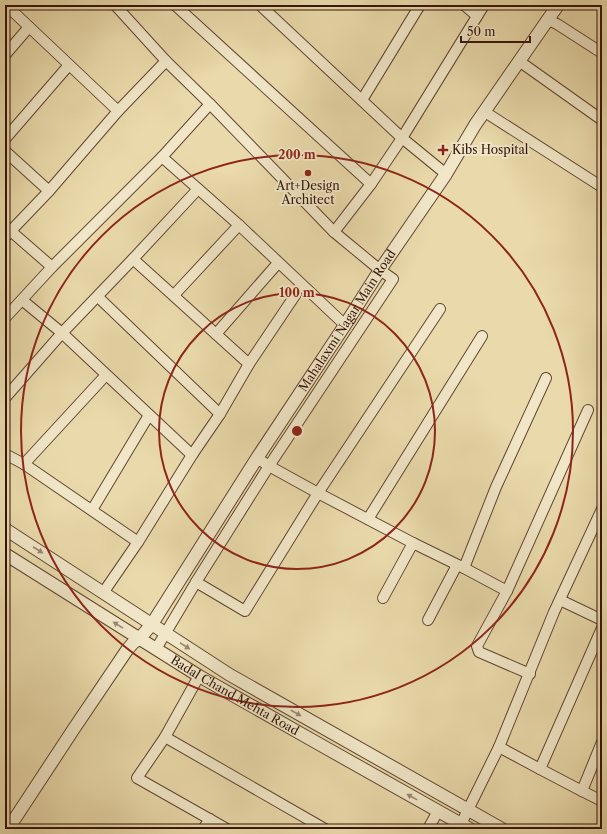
<svg xmlns="http://www.w3.org/2000/svg" width="607" height="834" font-family="'Libre Caslon Text',serif">
	<style>
		.lines { fill: none; stroke-linecap: round; stroke-linejoin: round }
		.minor-casing { stroke: #614632; stroke-width: 12 }
		.tertiary-casing { stroke: #614632; stroke-width: 14 }
		.minor { stroke: #f1e7c8; stroke-width: 10 }
		.tertiary { stroke: #f1e7c8; stroke-width: 12 }
		.oneway { fill: #9c8872 }
		.ring { fill: none; stroke: #8f2418; stroke-width: 2 }
		.poi-dot { fill: #8f2418; stroke: #f1e7c8; stroke-width: 1.5 }
		.labels { text-anchor: middle; stroke-width: 4; stroke-linejoin: round; paint-order: stroke }
		.poi-label { font-size: 12px; fill: #331509; stroke: #f1e7c8; text-anchor: start }
		.street-label { font-size: 12px; fill: #331509; stroke: #f1e7c8 }
		.centre { fill: #8f2418; stroke: #f1e7c8; stroke-width: 2 }
		.ring-label { font-size: 12px; text-anchor: middle; font-weight: bold; fill: #8f2418; stroke: #f1e7c8; stroke-width: 4; stroke-linejoin: round; paint-order: stroke }
	</style>
	<rect width="100%" height="100%" fill="#eadaab"/>
	<filter id="stains"><feTurbulence type="fractalNoise" baseFrequency=".005" numOctaves="4"/><feColorMatrix values="0 0 0 0 .2 0 0 0 0 .09 0 0 0 0 .02 0 0 0 .5 -.17"/></filter>
	<radialGradient id="worn" r=".72"><stop offset=".6" stop-color="#630" stop-opacity="0"/><stop offset="1" stop-color="#630" stop-opacity=".3"/></radialGradient>
	<g class="lines">
		<defs>
			<g id="minor">
				<path d="M6,5L118,111"/>
				<path d="M115,5L166,61L210,104L334,232L380,270L393,279L269,466L196,582L156,649"/>
				<path d="M175,5L371,184L334,232"/>
				<path d="M260,5L402,138L446,174"/>
				<path d="M464,5L477,16"/>
				<path d="M548,20L557,24L602,53"/>
				<path d="M5,55L29,27"/>
				<path d="M519,61L602,120"/>
				<path d="M362,100L420,5"/>
				<path d="M485,112L602,187"/>
				<path d="M5,139L69,65"/>
				<path d="M5,151L49,191"/>
				<path d="M162,157L239,225L345,325"/>
				<path d="M371,184L402,138L484,5"/>
				<path d="M5,226L52,267"/>
				<path d="M5,237L49,191L118,111L166,61"/>
				<path d="M133,259L249,364"/>
				<path d="M174,295L239,225"/>
				<path d="M98,297L220,414"/>
				<path d="M22,300L62,333L192,455"/>
				<path d="M5,318L52,267L162,157L210,104"/>
				<path d="M216,334L278,263"/>
				<path d="M5,398L62,333L133,259L198,189"/>
				<path d="M5,454L24,464L138,542"/>
				<path d="M257,458L269,466L318,493L413,543L464,568L507,591"/>
				<path d="M24,464L106,375"/>
				<path d="M92,510L149,415"/>
				<path d="M368,519L482,336"/>
				<path d="M464,568L496,487L546,378"/>
				<path d="M196,582L245,611L318,493L440,309"/>
				<path d="M103,593L138,542L192,455L220,414L249,364L302,285"/>
				<path d="M383,598L413,543"/>
				<path d="M560,600L602,620"/>
				<path d="M428,620L457,565"/>
				<path d="M602,628L540,769L582,791L602,742"/>
				<path d="M530,674L479,652L477,646L507,591L588,410"/>
				<path d="M199,676L165,737L137,778L227,829"/>
				<path d="M165,737L325,829"/>
				<path d="M499,747L540,769"/>
				<path d="M582,791L602,801"/>
				<path d="M461,824L499,747L554,612L602,509"/>
				<path d="M203,829L210,819"/>
				<path d="M428,829L438,811"/>
			</g>
			<g id="tertiary">
				<path d="M5,529L230,675L502,829"/>
				<path id="s1" d="M5,554L199,676L319,744L470,829"/>
				<path id="s2" d="M8,829L73,730L127,650L133,643L140,638L152,624L257,458L345,325L380,270L446,174L475,125L558,5"/>
			</g>
		</defs>
		<use href="#minor" class="minor-casing"/>
		<use href="#tertiary" class="tertiary-casing"/>
		<use href="#minor" class="minor"/>
		<use href="#tertiary" class="tertiary"/>
	</g>
	<defs><path id="oneway-solid" d="M-6-.8H1V-3.2L6.5 0L1 3.2V.8H-6Z"/></defs>
	<g class="oneway">
		<use href="#oneway-solid" transform="translate(38 550) rotate(33)"/>
		<use href="#oneway-solid" transform="translate(118 625) rotate(-148)"/>
		<use href="#oneway-solid" transform="translate(185 646) rotate(33)"/>
		<use href="#oneway-solid" transform="translate(296 713) rotate(29)"/>
		<use href="#oneway-solid" transform="translate(412 797) rotate(-151)"/>
	</g>
	<g class="ring">
		<circle cx="297" cy="431" r="138"/>
		<circle cx="297" cy="431" r="276"/>
	</g>
	<g class="poi-dot">
		<path d="M441 144h4v4h4v4h-4v4h-4v-4h-4v-4h4z"/>
		<circle cx="308" cy="173" r="4"/>
	</g>
	<g class="labels">
		<g class="poi-label">
			<text x="452" y="154">Kibs Hospital</text>
			<text x="308" y="190" text-anchor="middle">Art+Design<tspan x="308" dy="14">Architect</tspan></text>
		</g>
		<g class="street-label">
			<text dy="4" stroke="none"><textPath href="#s2" startOffset="612">Mahalaxmi Nagar Main Road</textPath></text>
			<text dy="4" stroke="none"><textPath href="#s1" startOffset="270">Badal Chand Mehta Road</textPath></text>
		</g>
	</g>
	<circle cx="297" cy="431" r="6" class="centre"/>
	<g class="ring-label">
		<text x="297" y="159">200 m</text>
		<text x="297" y="297">100 m</text>
	</g>
	<rect width="607" height="834" fill="none" stroke="#eadaab" stroke-width="20"/>
	<rect x="6" y="6" width="595" height="822" fill="none" stroke="#331509" stroke-width="2"/>
	<rect x="10" y="10" width="587" height="814" fill="none" stroke="#331509"/>
	<path d="M461 36v6h69v-6" fill="none" stroke="#331509" stroke-width="2"/>
	<text x="467" y="36" font-size="12" fill="#331509" stroke="#f1e7c8" stroke-width="3" paint-order="stroke">50 m</text>
	<rect width="100%" height="100%" filter="url(#stains)"/>
	<rect width="100%" height="100%" fill="url(#worn)"/>
</svg>
